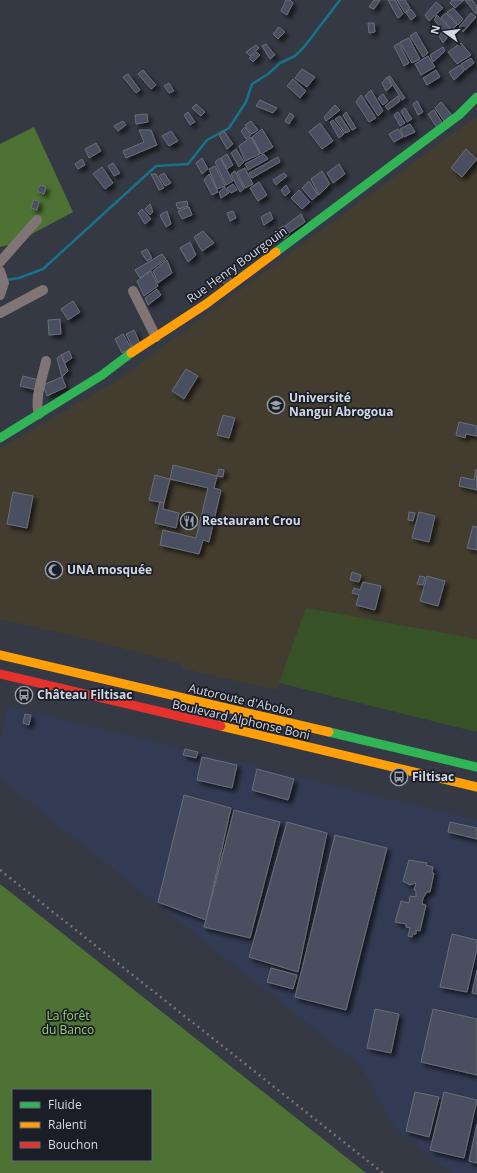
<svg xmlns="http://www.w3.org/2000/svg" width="477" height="1173" font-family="'Open Sans',sans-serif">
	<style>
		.built { fill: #323b53 }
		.education { fill: #433d2f }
		.green { fill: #385227 }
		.forest { fill: #4d7234; fill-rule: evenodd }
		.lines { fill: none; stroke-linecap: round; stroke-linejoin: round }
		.stream { stroke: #16738a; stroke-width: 2.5 }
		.building { fill: #494f61; stroke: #6a6e77; filter: url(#shadow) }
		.street { stroke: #807574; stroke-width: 10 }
		.fast { stroke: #30b455; stroke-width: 9 }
		.slow { stroke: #ff9f0a; stroke-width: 9 }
		.jam { stroke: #e5322d; stroke-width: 9 }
		.rail { stroke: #777477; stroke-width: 2.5; stroke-dasharray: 2 4; stroke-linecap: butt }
		.labels { text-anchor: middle; stroke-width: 3.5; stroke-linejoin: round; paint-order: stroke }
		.street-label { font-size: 12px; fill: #d4d9e6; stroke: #1b1e27 }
		.poi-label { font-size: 12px; font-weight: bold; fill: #d4d9e6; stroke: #1b1e27; text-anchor: start }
		.park-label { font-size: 12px; fill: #98d26e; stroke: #1b1e27 }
	</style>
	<defs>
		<filter id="shadow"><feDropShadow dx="3.5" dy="3.5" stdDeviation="2" flood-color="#0009"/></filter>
	</defs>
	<rect width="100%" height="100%" fill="#353944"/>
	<path class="built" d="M7,706L477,820V1173H451L395,1128L360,1065L0,779V741Z"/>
	<path class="education" d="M477,116V732L280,683L277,690L185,669L181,668L182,664L102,643L0,619V448L115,382Z"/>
	<path class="green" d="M306,608L477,639V732L279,683Z"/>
	<g class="forest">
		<path d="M34,127L73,212L13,244L0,247V144Z"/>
		<path d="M0,884L366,1173H0ZM13,1090H151V1160H13Z"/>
	</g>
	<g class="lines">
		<path class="stream" d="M6,280L19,278L43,269L156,166L188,164L207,140L229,128L246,102L252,84L268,74L280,63L295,56L304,47L340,0"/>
	</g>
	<g class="building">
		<path d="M286,0H290L293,3L287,15L281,11Z"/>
		<path d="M374,0H380L374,9L369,7Z"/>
		<path d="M388,0H395L403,14L398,18Z"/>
		<path d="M397,0H405L410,8L405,13Z"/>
		<path d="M452,0H464L455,8L450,3Z"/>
		<path d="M465,0H472L477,6L476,14Z"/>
		<path d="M436,2L443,8L429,21L425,15Z"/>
		<path d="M453,8L463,19L458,25L447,12Z"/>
		<path d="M411,9L416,16L411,20L406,13Z"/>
		<path d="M446,13L457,25L452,30L441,17Z"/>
		<path d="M471,13L476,17L463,32L459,27Z"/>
		<path d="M437,15L452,31L448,35L434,20Z"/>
		<path d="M368,23H374L375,32L369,33Z"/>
		<path d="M279,27L285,32L278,39L273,34Z"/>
		<path d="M443,31L447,38L443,43L439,36Z"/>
		<path d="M416,32L428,53L423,57L410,36Z"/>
		<path d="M409,38L420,59L412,63L400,42Z"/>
		<path d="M399,43L409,63L404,66L394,46Z"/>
		<path d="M461,43L471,55L457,64L448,52Z"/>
		<path d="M266,44L275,55L270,59L262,46Z"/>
		<path d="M256,45L259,48L250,56L246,52Z"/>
		<path d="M443,47L445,51L433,62L430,55Z"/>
		<path d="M257,52L260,55L253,62L249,58Z"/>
		<path d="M428,56L435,67L421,75L415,64Z"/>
		<path d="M471,58L474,63L465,70L461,64Z"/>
		<path d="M460,65L464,71L454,80L449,72Z"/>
		<path d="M302,69L315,77L307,87L295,78Z"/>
		<path d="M143,70L156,85L151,89L138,74Z"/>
		<path d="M436,70L440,77L427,85L423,78Z"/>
		<path d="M128,74L140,90L136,93L123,77Z"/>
		<path d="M390,76L405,98L402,100L388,77Z"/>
		<path d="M387,77L392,86L386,91L382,83Z"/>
		<path d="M293,79L306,91L300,98L287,86Z"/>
		<path d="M169,83L174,91L169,93L164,86Z"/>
		<path d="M371,90L383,111L378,116L365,96Z"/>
		<path d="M383,94L388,101L383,105L378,98Z"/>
		<path d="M361,95L376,118L369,122L356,102Z"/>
		<path d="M398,96L400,101L388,110L385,106Z"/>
		<path d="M260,100L277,108L273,113L256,106Z"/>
		<path d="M417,101L423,112L418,115L413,104Z"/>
		<path d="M441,102L452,115L444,121L435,108Z"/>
		<path d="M196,104L205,112L201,116L192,108Z"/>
		<path d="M335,105L340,110L326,121L324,117Z"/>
		<path d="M405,108L412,119L407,122L401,111Z"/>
		<path d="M434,110L443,124L437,128L428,114Z"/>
		<path d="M188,112L195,122L190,125L184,115Z"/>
		<path d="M346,112L356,128L352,130L343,115Z"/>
		<path d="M398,112L405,123L400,126L394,115Z"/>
		<path d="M290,113L294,116L289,124L285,121Z"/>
		<path d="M147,114L148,122L136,124L135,115Z"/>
		<path d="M340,116L350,131L345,133L335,119Z"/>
		<path d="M333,120L344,134L339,138L330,122Z"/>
		<path d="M123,121L126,125L118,131L114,126Z"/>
		<path d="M251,121L258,130L252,134L245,125Z"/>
		<path d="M320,123L333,141L322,149L309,132Z"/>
		<path d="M410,124L415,132L404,137L400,129Z"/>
		<path d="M245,127L251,135L246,139L241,131Z"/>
		<path d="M262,129L273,147L261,154L252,137Z"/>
		<path d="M398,129L403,137L394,142L389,134Z"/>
		<path d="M139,130H151L157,145L126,158L123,151L144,142Z"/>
		<path d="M171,131L178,141L169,146L162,136Z"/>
		<path d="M224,131L233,144L227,149L219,135Z"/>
		<path d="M251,137L260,154L245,161L239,146Z"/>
		<path d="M96,143L101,151L89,158L85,149Z"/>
		<path d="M236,149L244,162L239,167L231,153Z"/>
		<path d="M466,149L477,159L462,177L451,168Z"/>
		<path d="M227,154L233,165L227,169L221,158Z"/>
		<path d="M264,154L268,159L248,170L245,164Z"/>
		<path d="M278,157L280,162L252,178L249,173Z"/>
		<path d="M202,158L208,169L202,174L196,163Z"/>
		<path d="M220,158L233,181L226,185L215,162Z"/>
		<path d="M82,159L85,165L78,169L75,164Z"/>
		<path d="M113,163L120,173L114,176L108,166Z"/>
		<path d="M339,164L345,174L333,183L327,173Z"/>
		<path d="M215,166L225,186L217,189L209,169Z"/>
		<path d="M102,167L113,183L105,189L93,174Z"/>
		<path d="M245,168L253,184L245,188L237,172Z"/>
		<path d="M235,171L244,189L240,192L231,174Z"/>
		<path d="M322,171L330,184L319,195L311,179Z"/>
		<path d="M164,173L171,183L165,186L159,176Z"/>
		<path d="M284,173L287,176L276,185L273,180Z"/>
		<path d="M151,174H156L164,188L159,190Z"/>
		<path d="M209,174L218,192L212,195L204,180Z"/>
		<path d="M309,181L318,195L312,200L302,188Z"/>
		<path d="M259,182L267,195L258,201L250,188Z"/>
		<path d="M233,184L237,190L231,193L227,188Z"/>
		<path d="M40,185L46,187L44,194L37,191Z"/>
		<path d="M286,185L290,192L285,196L281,190Z"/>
		<path d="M225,187L229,193L221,198L219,192Z"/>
		<path d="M299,190L310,202L302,209L291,198Z"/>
		<path d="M34,200L39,201L37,210L31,208Z"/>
		<path d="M187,201L188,206L178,209L176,203Z"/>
		<path d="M150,204L153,212L150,215L145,209Z"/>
		<path d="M189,207L192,215L182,219L178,211Z"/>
		<path d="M142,209L151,219L145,224L138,213Z"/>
		<path d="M167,211L171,224L166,227L160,215Z"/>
		<path d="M233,211L236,218L230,221L227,213Z"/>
		<path d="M270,212L273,219L264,225L261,217Z"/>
		<path d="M301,214L305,222L289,233L285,226Z"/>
		<path d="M283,226L289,235L284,239L279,229Z"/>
		<path d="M203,231L214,243L202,251L194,237Z"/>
		<path d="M190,242L196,255L188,262L180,248Z"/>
		<path d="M147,249L152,258L147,261L141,252Z"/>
		<path d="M162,254L166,259L140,278L135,270Z"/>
		<path d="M167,260L172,273L158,283L153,271Z"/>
		<path d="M151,271L158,286L144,296L137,281Z"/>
		<path d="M226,271L232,280L225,285L219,276Z"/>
		<path d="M157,289L161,295L148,305L145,298Z"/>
		<path d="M73,301L80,312L68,320L61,309Z"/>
		<path d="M60,319L61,334L49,335L48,320Z"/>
		<path d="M134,330L140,343L132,347L126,334Z"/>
		<path d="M123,334L131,348L122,353L115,339Z"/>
		<path d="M69,351L72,358L65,363L61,355Z"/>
		<path d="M61,355L68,371L62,377L57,358Z"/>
		<path d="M186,369L198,376L184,399L172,391Z"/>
		<path d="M23,376L39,380L37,390L20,386Z"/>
		<path d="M62,377L66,387L47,396L43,385Z"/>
		<path d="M223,415L235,418L229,438L217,435Z"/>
		<path d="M459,422L477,426V436L466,434L465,438L456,435Z"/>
		<path d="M173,465L217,476L214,488L221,490L209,542L203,540L199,554L160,545L163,530L196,538L208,488L170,479Z"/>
		<path d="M219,469L224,470L223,477L217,476Z"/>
		<path d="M476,469L477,490L459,486L461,477L474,480Z"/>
		<path d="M155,475L170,479L164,503L149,500Z"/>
		<path d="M13,492L33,496L27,528L7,524Z"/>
		<path d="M160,502L164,503L163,509L179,513L176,528L155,523Z"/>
		<path d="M409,512L415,513L413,521L408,520Z"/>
		<path d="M419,512L435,516L429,542L412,538Z"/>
		<path d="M473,526L477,527V550L467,548Z"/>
		<path d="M352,572L361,575L359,582L350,580Z"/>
		<path d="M420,576L425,577L423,585L417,584Z"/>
		<path d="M427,576L445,581L438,606L420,601Z"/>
		<path d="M363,582L381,586L375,610L356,605L359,595L352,593L354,588L360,590Z"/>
		<path d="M25,714L31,715L29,725L23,723Z"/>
		<path d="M185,749L198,752L196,758L183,755Z"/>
		<path d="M202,757L237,765L232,788L197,780Z"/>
		<path d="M257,769L294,779L288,800L252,790Z"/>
		<path d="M184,795L231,808L206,920L158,902Z"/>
		<path d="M234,810L280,822L250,938L204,927Z"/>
		<path d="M287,822L327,833L298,972L249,957Z"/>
		<path d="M450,822L477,828V839L448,832Z"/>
		<path d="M335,835L387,848L346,1010L295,997Z"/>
		<path d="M409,860L427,863L426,865L433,867L432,873H434L430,892H427L423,898L422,904L426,905L420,931L416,930V934H413L412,937L408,936L410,928L406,927V924L395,922L401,901L409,903L410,896L416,897V891L414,890L416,883L410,885L403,881Z"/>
		<path d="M452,934L477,940V949L467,992L440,987Z"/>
		<path d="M271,968L297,975L293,989L267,982Z"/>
		<path d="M477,970V994L472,993Z"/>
		<path d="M375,1009L399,1014L391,1053L367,1048Z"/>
		<path d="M433,1009L477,1019V1075L421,1062Z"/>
		<path d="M415,1092L439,1097L429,1137L406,1131Z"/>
		<path d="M444,1092L477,1100L464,1158L430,1150Z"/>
		<path d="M477,1124V1163L469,1161Z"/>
	</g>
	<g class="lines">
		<g class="street">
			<path d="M0,262L37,220"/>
			<path d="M0,271L4,283L0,295"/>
			<path d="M133,291L156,337"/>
			<path d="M0,313L43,290"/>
			<path d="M39,414C34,398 43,377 46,361"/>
		</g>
		<g class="fast">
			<path d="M276,252L459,115L477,97"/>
			<path d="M0,438L102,375L131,353"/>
			<path d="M329,732L477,767"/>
		</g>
		<g class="slow">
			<path d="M131,353L206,304L276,252"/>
			<path d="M0,655L329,732"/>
			<path d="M221,726L477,787"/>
		</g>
		<path class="jam" d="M0,674L221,726"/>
		<path class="rail" d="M0,870L383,1173"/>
	</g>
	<defs>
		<symbol id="university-ring" viewBox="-11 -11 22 22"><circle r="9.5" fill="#1b1e27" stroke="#9ca1ad" stroke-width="1.5"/><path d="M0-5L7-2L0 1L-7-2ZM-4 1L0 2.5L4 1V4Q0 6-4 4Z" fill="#9ca1ad"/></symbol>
		<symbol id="restaurant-ring" viewBox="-11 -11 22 22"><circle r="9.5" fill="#1b1e27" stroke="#9ca1ad" stroke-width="1.5"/><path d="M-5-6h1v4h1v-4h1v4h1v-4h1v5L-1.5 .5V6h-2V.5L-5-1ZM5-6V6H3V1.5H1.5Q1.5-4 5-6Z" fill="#9ca1ad"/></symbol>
		<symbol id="mosque-ring" viewBox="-11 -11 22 22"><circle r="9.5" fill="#1b1e27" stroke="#9ca1ad" stroke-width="1.5"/><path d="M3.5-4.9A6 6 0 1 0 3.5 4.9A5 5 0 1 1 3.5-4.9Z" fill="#9ca1ad"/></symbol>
		<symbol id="bus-ring" viewBox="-11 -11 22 22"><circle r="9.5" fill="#1b1e27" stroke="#9ca1ad" stroke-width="1.5"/><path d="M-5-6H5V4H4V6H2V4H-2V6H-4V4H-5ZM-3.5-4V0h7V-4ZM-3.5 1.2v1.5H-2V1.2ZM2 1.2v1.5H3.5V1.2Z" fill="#9ca1ad"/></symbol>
	</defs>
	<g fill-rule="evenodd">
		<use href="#university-ring" x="266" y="395" width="20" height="20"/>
		<use href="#restaurant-ring" x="179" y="511" width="20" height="20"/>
		<use href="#mosque-ring" x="44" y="560" width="20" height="20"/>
		<use href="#bus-ring" x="14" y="685" width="20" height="20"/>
		<use href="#bus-ring" x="389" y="767" width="20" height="20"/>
	</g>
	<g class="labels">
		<g class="street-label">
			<text transform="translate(237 265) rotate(-36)" y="4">Rue Henry Bourgouin</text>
			<text transform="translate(241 700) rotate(13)" y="4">Autoroute d'Abobo</text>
			<text transform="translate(241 720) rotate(13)" y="4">Boulevard Alphonse Boni</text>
		</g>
		<g class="poi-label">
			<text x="289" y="402">Université<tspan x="289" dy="14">Nangui Abrogoua</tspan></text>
			<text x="202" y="525">Restaurant Crou</text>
			<text x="67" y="574">UNA mosquée</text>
			<text x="37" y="699">Château Filtisac</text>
			<text x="412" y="781">Filtisac</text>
		</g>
		<g class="park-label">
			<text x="68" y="1020">La forêt<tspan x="68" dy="14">du Banco</tspan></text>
		</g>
	</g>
	<rect x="12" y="1089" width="140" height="72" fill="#1b1e27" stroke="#656973"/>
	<rect x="20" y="1102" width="20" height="6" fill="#30b455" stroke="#656973"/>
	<text x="48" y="1109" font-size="12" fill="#d4d9e6">Fluide</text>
	<rect x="20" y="1122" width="20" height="6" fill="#ff9f0a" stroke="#656973"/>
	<text x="48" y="1129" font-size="12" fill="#d4d9e6">Ralenti</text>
	<rect x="20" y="1142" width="20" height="6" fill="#e5322d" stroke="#656973"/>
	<text x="48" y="1149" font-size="12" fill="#d4d9e6">Bouchon</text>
	<g transform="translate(445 32) rotate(284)" stroke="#1b1e27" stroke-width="3" paint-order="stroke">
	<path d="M0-3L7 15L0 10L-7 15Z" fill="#d4d9e6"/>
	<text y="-6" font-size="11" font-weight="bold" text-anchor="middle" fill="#d4d9e6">N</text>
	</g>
</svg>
